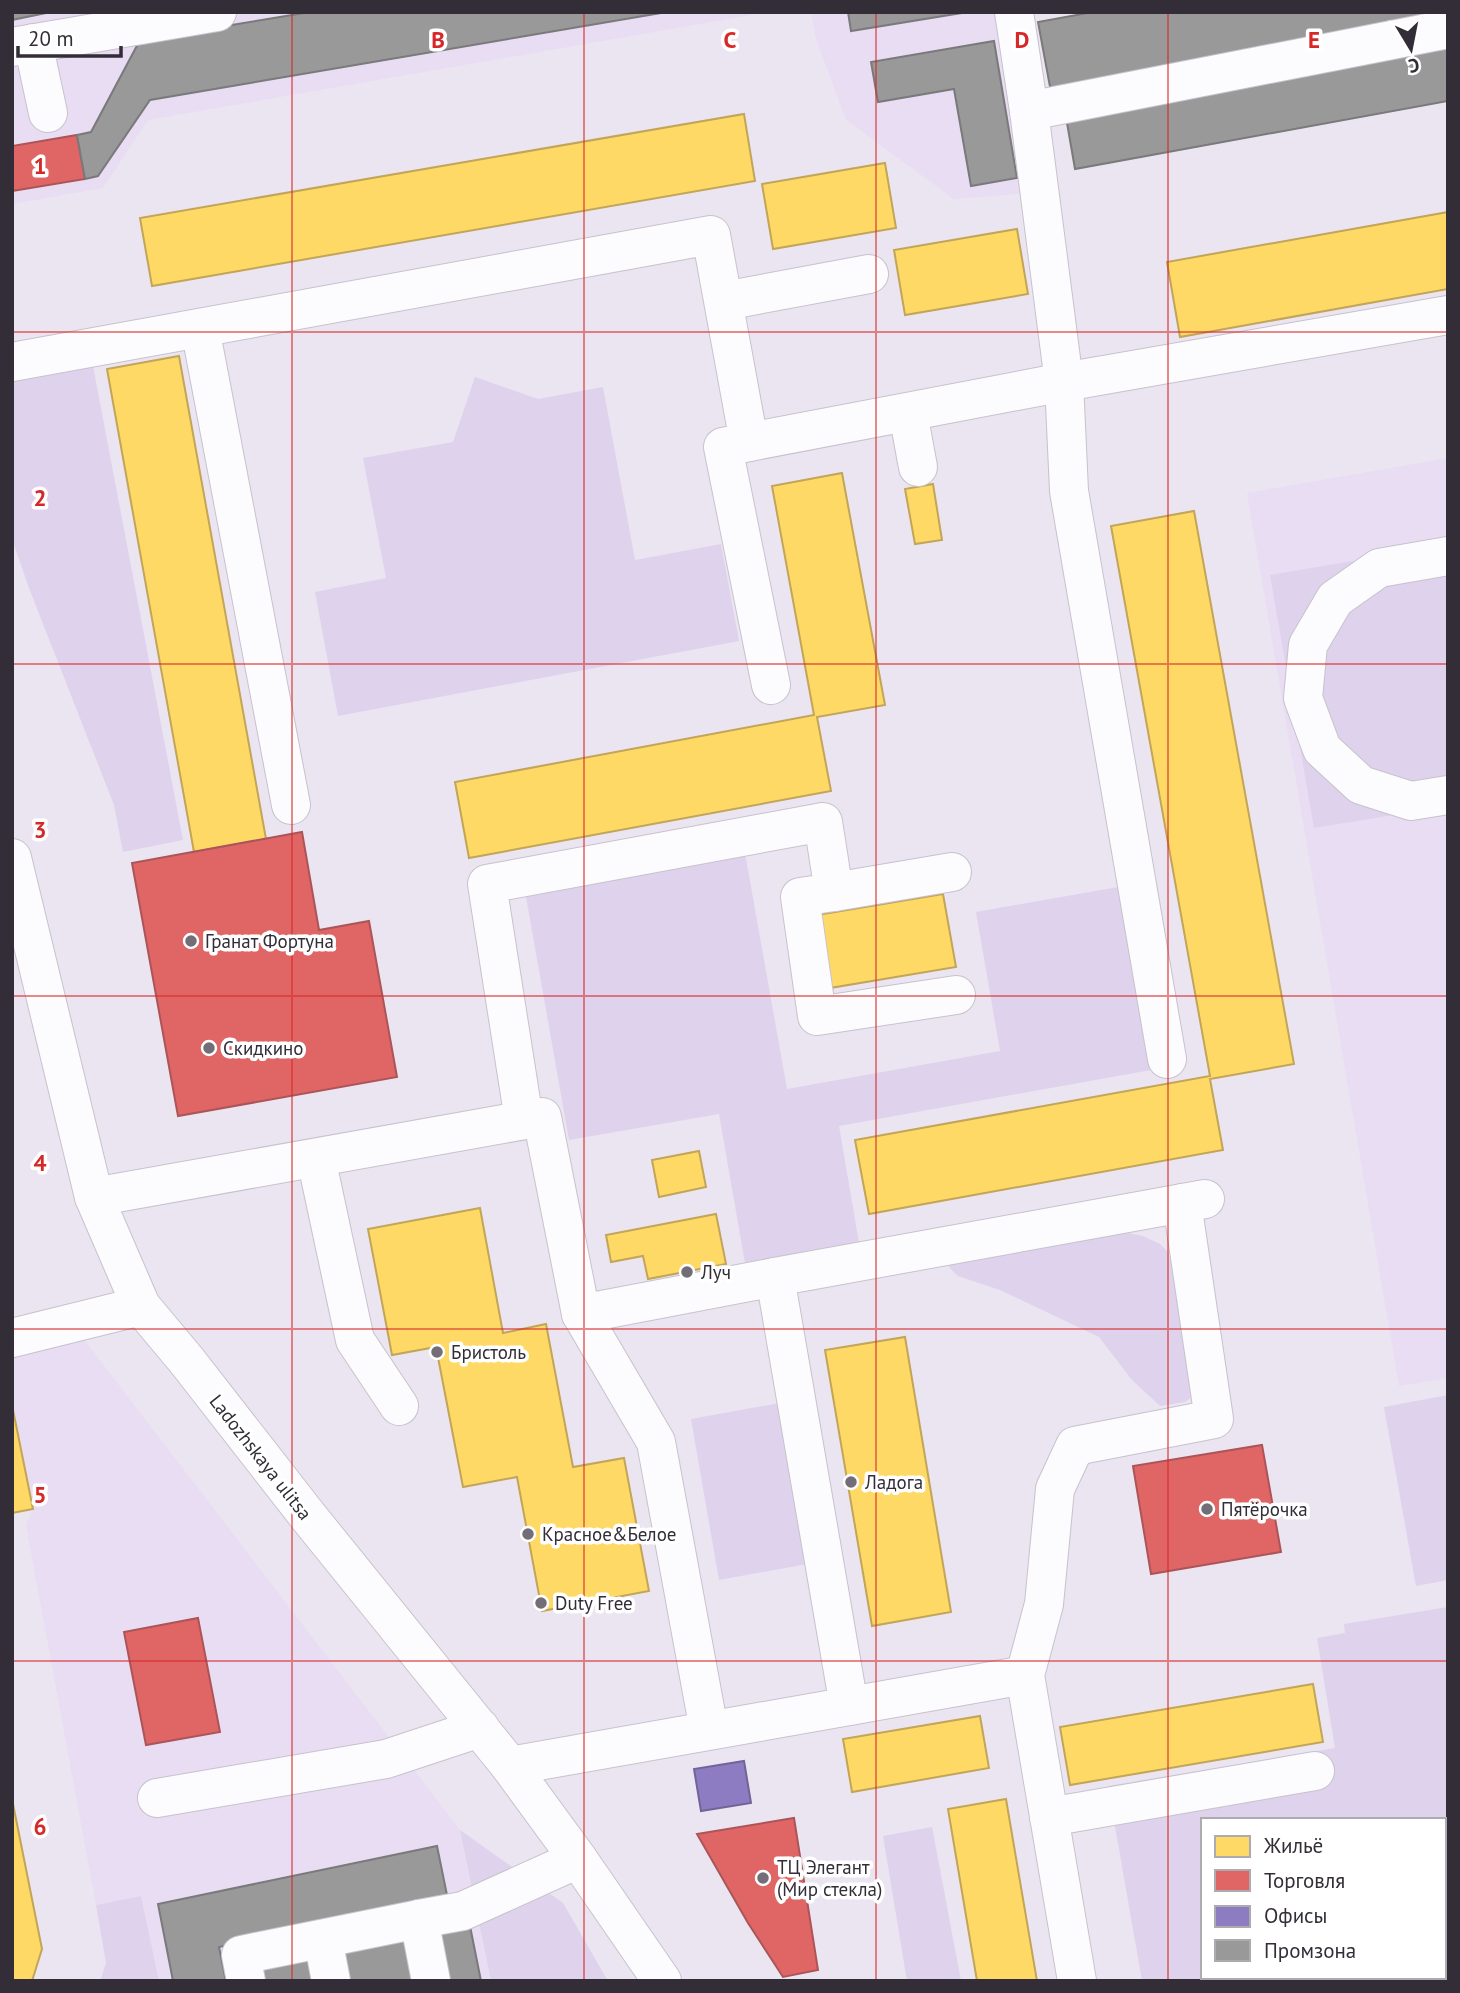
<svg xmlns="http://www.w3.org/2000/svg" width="1460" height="1993" font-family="'PT Sans',sans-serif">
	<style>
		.built { fill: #e8ddf3 }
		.green { fill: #dfd2ec }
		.homes { fill: #ffd966; stroke: #c2a558; stroke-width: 2 }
		.shops { fill: #e06666; stroke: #ac5558; stroke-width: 2 }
		.offices { fill: #8e7cc3; stroke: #726499; stroke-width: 2 }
		.industry { fill: #999; stroke: #7a797b; stroke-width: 2 }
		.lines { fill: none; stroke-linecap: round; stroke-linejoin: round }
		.minor-casing { stroke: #c7c2cc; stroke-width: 40 }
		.minor { stroke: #fcfbfd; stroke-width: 38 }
		.grid { fill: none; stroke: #d62828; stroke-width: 2; stroke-opacity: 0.55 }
		.poi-dot { fill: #736d77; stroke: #fff; stroke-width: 2.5 }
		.labels { text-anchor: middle; stroke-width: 7; stroke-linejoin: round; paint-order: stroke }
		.poi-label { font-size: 19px; fill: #322d36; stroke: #fff; text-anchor: start }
		.street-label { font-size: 19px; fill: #322d36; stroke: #fff }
		.grid-label { font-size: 23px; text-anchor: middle; font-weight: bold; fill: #d62828; stroke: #fff; stroke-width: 7; stroke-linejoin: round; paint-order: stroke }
	</style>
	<rect width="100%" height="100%" fill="#ebe5f1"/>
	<g class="built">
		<path d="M12,12H769L148,120L103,188L12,204Z"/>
		<path d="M811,12H1005L1030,193L954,199L846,120L816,39Z"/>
		<path d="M1448,458V1378L1399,1386L1247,493Z"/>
		<path d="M79,1333L460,1830L491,1981H159L141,1896L96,1905L26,1525L33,1509L12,1404V1349Z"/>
	</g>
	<g class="green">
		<path d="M93,366L183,840L123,852L114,805L29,588L12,539V381Z"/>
		<path d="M475,377L538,399L603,387L635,560L721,544L739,641L338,716L315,592L386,578L363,458L453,442Z"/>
		<path d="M1448,545V806L1314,828L1270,575Z"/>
		<path d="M745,853L787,1089L1000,1051L976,912L1118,887L1151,1070L839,1126L859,1243L745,1263L719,1114L569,1140L525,891Z"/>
		<path d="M1118,1231L1143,1236L1160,1244L1168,1252L1177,1284L1196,1394L1185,1402L1160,1406L1132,1380L1099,1337L1000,1290L958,1276L949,1267L951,1256Z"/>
		<path d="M1448,1395V1580L1416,1586L1384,1407Z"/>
		<path d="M785,1402L813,1563L719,1580L691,1419Z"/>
		<path d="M1448,1607V1981H1379V1977H1444V1820H1203V1977H1244L1245,1981H1142L1108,1786L1335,1748L1317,1638L1345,1633L1344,1624Z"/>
		<path d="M932,1827L961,1981H907L883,1836Z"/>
		<path d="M460,1830L563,1903L608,1981H491Z"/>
		<path d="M141,1896L159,1981H100L106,1963L96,1905Z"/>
	</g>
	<g class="homes">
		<path d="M744,114L755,181L152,286L140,218Z"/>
		<path d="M885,163L896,228L773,249L762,184Z"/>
		<path d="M1448,212V289L1180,337L1167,262Z"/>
		<path d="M1017,229L1028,294L905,315L894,250Z"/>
		<path d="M179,356L266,839L194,852L107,369Z"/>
		<path d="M842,473L885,705L817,717L831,791L469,858L455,782L814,715L772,486Z"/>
		<path d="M933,484L942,540L915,544L905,489Z"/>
		<path d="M1194,511L1294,1064L1210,1079L1223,1150L869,1214L855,1140L1210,1076L1111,526Z"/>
		<path d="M943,894L956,967L830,988L817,915Z"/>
		<path d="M699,1151L706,1187L659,1197L652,1160Z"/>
		<path d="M480,1208L503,1333L546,1324L573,1467L624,1458L649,1591L542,1611L517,1477L463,1487L436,1347L392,1355L368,1229Z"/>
		<path d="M716,1214L726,1264L648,1279L643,1256L611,1262L606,1235Z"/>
		<path d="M905,1337L951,1612L872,1626L825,1350Z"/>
		<path d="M12,1405L33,1509L12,1513Z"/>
		<path d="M1313,1684L1323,1742L1070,1785L1060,1727Z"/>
		<path d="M980,1716L989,1768L852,1792L843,1739Z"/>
		<path d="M12,1799L42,1949L32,1981H12Z"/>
		<path d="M1006,1799L1015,1852L1037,1981H977L948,1809Z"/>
	</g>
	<g class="shops">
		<path d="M77,135L85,179L12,191V146Z"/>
		<path d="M302,832L319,930L369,921L397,1077L178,1116L132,863Z"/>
		<path d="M1262,1445L1281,1552L1151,1574L1133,1466Z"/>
		<path d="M198,1618L220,1732L146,1745L124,1632Z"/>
		<path d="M794,1818L818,1970L783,1977L748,1923L697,1834Z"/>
	</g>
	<path class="offices" d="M744,1761L751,1803L701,1811L694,1769Z"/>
	<g class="industry">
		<path d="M12,12H51L12,20Z"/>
		<path d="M310,12H667L150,100L98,176L85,179L77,135L91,132L140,40Z"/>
		<path d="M848,12H968L851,31Z"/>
		<path d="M1093,12H1448L1051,92L1038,22Z"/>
		<path d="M994,41L1017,178L971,186L954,89L878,102L871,62Z"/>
		<path d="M1448,46V101L1075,169L1066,117Z"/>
		<path d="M437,1846L448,1900L219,1947L226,1981H173L158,1904Z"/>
		<path d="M469,1921L481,1981H445L435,1928Z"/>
		<path d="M407,1936L416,1981H344L338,1950Z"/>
		<path d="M313,1955L318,1981H251L248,1969Z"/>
	</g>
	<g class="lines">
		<defs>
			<g id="minor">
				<path d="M1014,12L1029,111L1064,382L1069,491L1167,1059"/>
				<path d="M33,43L48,113"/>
				<path d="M12,47L217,12"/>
				<path d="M1029,111L1448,29"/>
				<path d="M724,301L869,274"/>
				<path d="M200,328L291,805"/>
				<path d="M12,362L711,235L749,442L1064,382L1448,315"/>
				<path d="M908,413L918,467"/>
				<path d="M749,442L723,447L771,685"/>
				<path d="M1448,556L1379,568L1335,599L1308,645L1303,698L1322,749L1361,785L1411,801L1448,795"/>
				<path d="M12,858L94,1197L141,1306L187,1361L307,1515L510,1766L578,1859L662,1981"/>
				<path d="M834,892L952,872"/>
				<path d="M524,1120L487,884L823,822L834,892L800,897L817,1016L956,995"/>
				<path d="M316,1158L355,1340L399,1406"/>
				<path d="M94,1197L542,1117L581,1314L775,1277L849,1706"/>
				<path d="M775,1277L1205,1199"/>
				<path d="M581,1314L656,1442L709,1730"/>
				<path d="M12,1338L141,1306"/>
				<path d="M510,1766L1025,1675"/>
				<path d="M157,1798L386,1759L480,1728"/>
				<path d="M1049,1817L1315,1771"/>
				<path d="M419,1919L463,1911L578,1859"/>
				<path d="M323,1939L331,1981"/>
				<path d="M246,1981L241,1955L419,1919L431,1981"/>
				<path d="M1077,1981L1025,1675L1044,1604L1055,1489L1075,1446L1214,1419L1182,1203"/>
			</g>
		</defs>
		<use href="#minor" class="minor-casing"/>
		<use href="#minor" class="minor"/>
	</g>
	<path class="grid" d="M292,12V1981M584,12V1981M876,12V1981M1168,12V1981M12,332H1448M12,664H1448M12,996H1448M12,1329H1448M12,1661H1448"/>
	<g class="poi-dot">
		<circle cx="191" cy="941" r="7"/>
		<circle cx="209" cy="1048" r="7"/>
		<circle cx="687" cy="1272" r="7"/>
		<circle cx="437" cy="1352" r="7"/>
		<circle cx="851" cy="1482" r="7"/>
		<circle cx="1207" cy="1509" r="7"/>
		<circle cx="528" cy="1534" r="7"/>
		<circle cx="541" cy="1603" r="7"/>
		<circle cx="763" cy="1878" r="7"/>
	</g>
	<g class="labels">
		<g class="poi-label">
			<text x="205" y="948">Гранат Фортуна</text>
			<text x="223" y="1055">Скидкино</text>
			<text x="701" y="1279">Луч</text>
			<text x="451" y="1359">Бристоль</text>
			<text x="865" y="1489">Ладога</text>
			<text x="1221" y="1516">Пятёрочка</text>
			<text x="542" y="1541">Красное&amp;Белое</text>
			<text x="555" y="1610">Duty Free</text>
			<text x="777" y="1874">ТЦ Элегант<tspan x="777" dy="22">(Мир стекла)</tspan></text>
		</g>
		<g class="street-label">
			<text transform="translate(261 1457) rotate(52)" y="7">Ladozhskaya ulitsa</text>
		</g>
	</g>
	<g class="grid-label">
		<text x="438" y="48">B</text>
		<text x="730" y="48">C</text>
		<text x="1022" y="48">D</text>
		<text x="1314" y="48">E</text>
		<text x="40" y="174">1</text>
		<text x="40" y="506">2</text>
		<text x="40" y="838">3</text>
		<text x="40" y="1171">4</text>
		<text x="40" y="1503">5</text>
		<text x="40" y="1835">6</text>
	</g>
	<rect width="1460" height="1993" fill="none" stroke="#322d36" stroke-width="28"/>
	<rect x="1201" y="1818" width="245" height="161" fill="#ffffff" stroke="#adabaf" stroke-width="2"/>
	<rect x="1215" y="1836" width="35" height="21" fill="#ffd966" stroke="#adabaf" stroke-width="2"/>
	<text x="1264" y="1853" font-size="21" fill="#322d36">Жильё</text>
	<rect x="1215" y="1870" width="35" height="21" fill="#e06666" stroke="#adabaf" stroke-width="2"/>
	<text x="1264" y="1888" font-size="21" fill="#322d36">Торговля</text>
	<rect x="1215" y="1906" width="35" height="21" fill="#8e7cc3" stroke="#adabaf" stroke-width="2"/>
	<text x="1264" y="1923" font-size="21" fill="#322d36">Офисы</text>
	<rect x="1215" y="1940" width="35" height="21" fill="#999999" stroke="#adabaf" stroke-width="2"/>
	<text x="1264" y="1958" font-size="21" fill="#322d36">Промзона</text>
	<g transform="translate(1411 49) rotate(170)" stroke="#ffffff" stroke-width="5" paint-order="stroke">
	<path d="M0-5L12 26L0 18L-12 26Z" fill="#322d36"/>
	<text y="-10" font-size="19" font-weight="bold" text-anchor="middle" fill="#322d36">С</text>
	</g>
	<path d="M18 46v10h103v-10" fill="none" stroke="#322d36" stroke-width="3.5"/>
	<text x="28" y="46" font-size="21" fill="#322d36" stroke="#ffffff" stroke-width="5" paint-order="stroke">20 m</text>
</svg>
